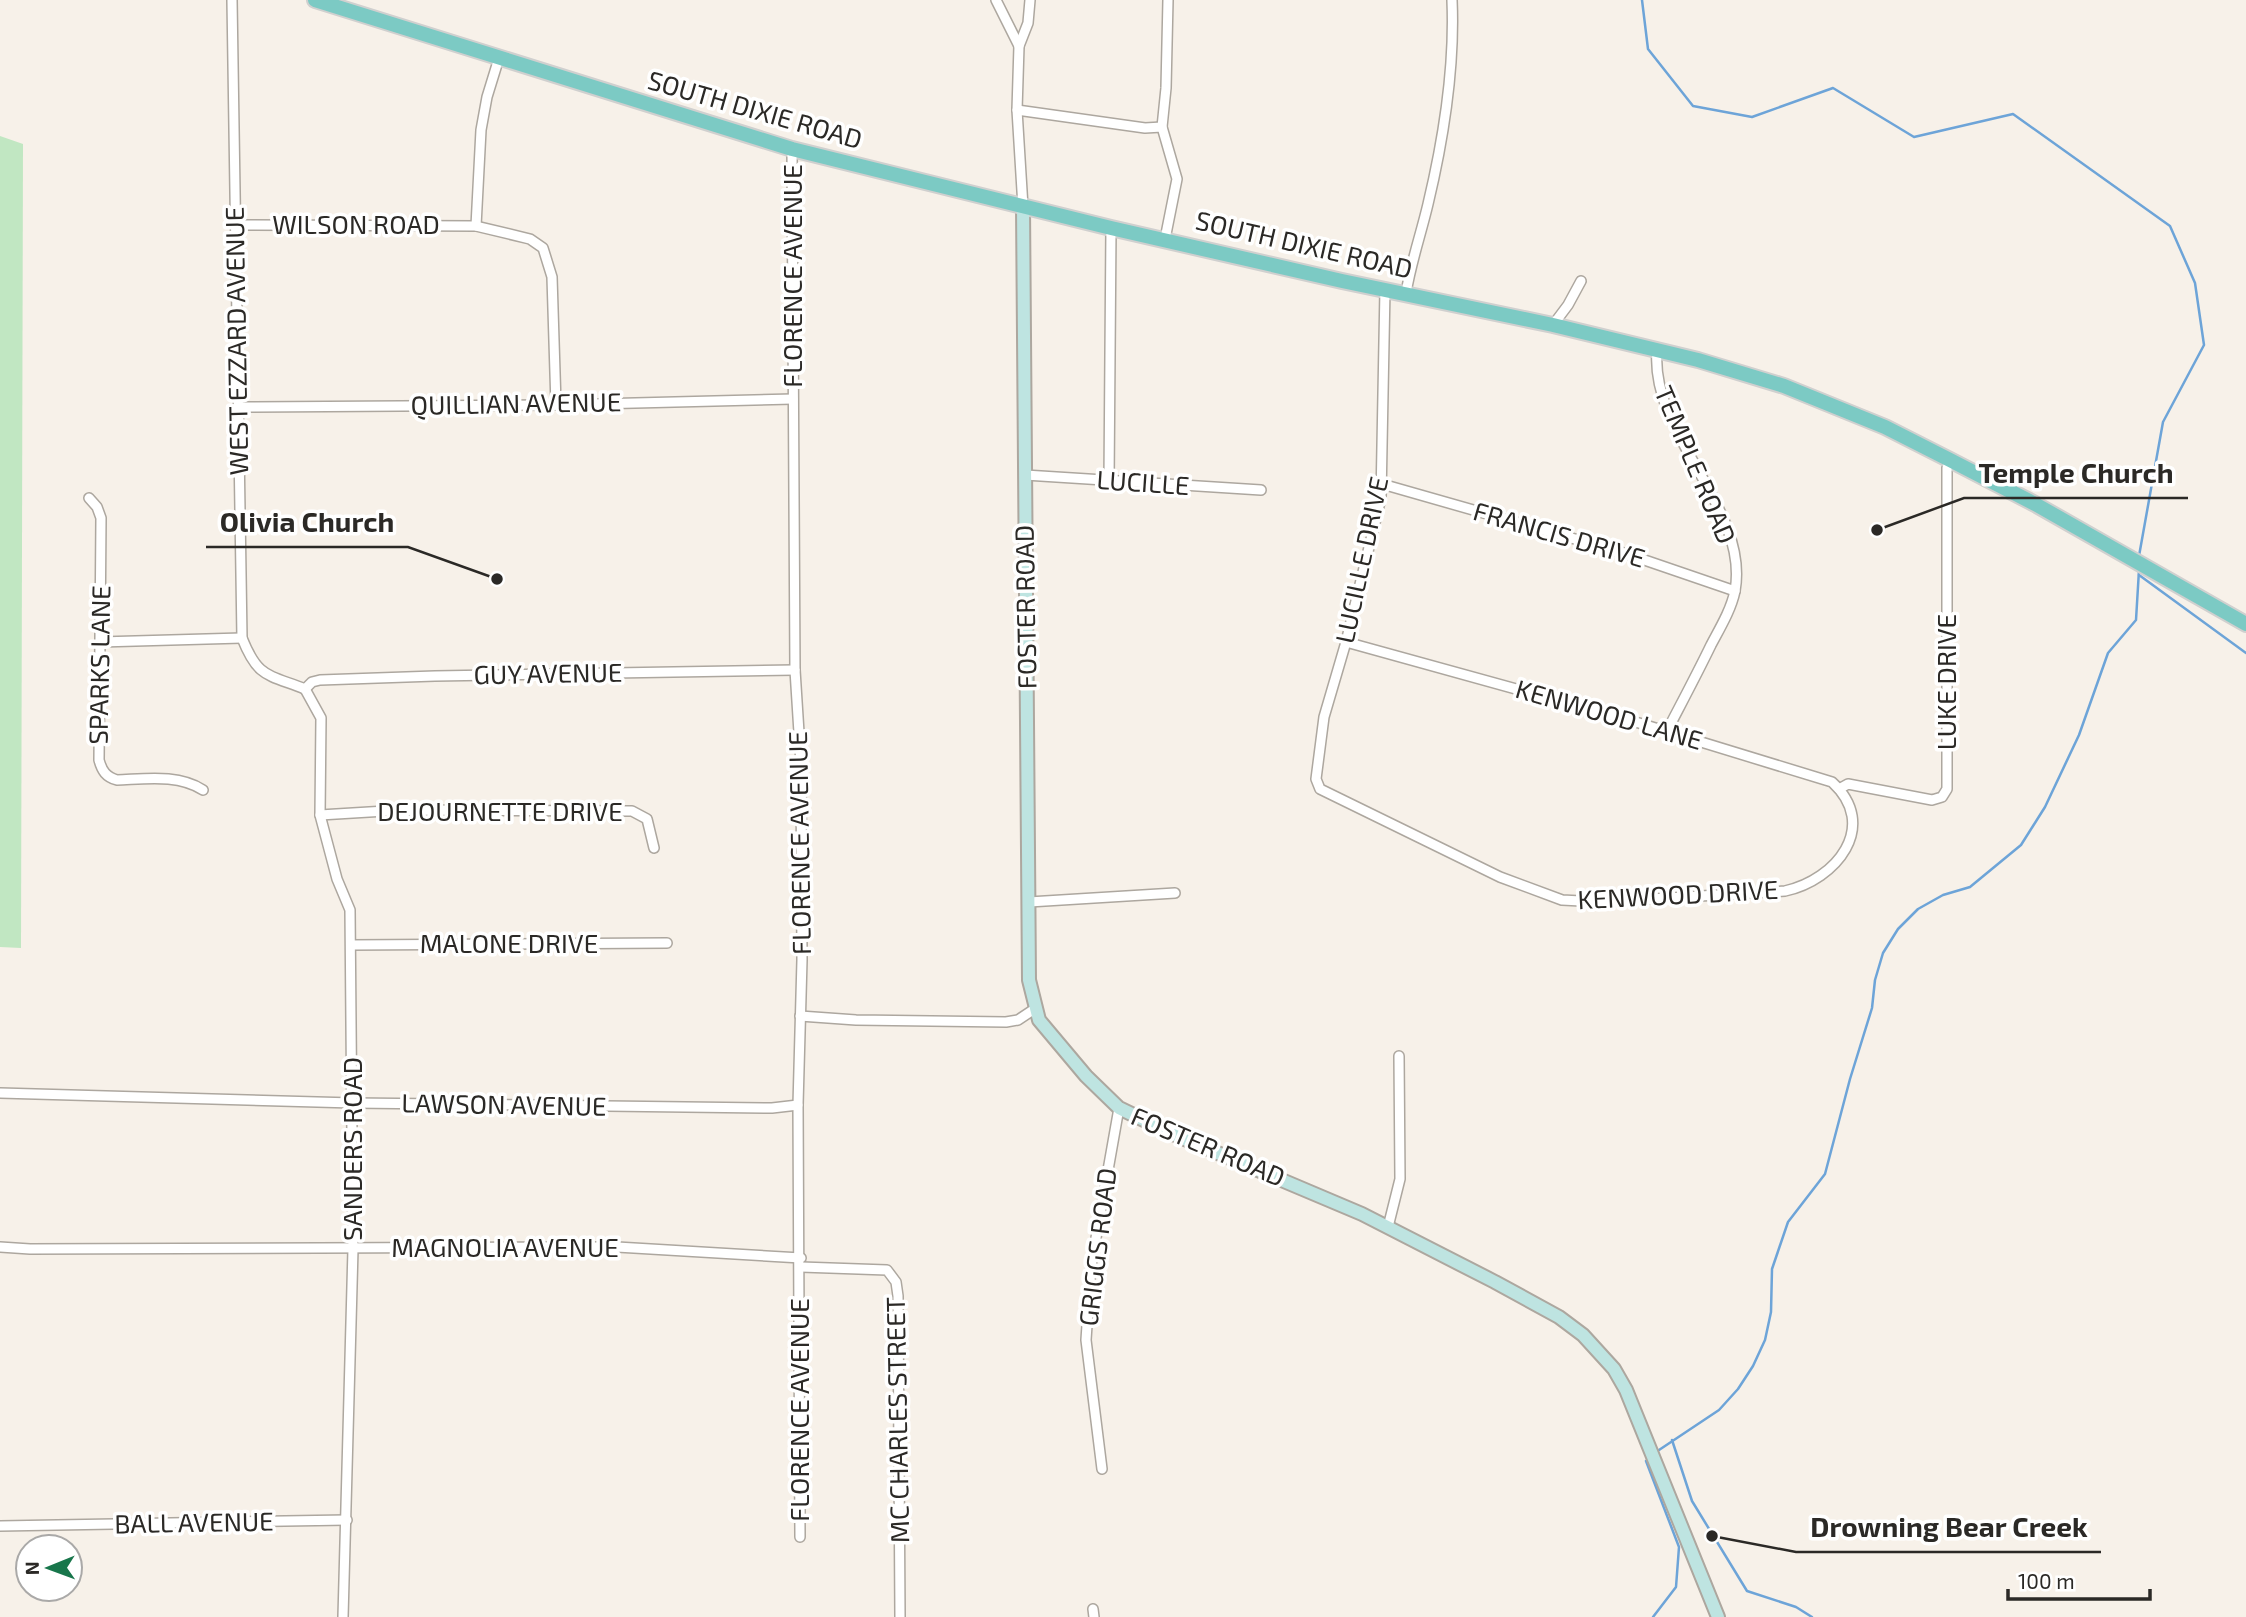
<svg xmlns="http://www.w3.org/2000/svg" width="2246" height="1617" font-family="'Exo 2',sans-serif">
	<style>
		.green { fill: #c1e7c2 }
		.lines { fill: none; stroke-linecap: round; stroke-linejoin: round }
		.stream { stroke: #6da4d8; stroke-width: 2.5 }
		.street-casing { stroke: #ada79f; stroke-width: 12 }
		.secondary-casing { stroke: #ada79f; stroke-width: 16 }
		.primary-casing { stroke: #d0d0cf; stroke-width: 18 }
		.street { stroke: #fff; stroke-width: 9 }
		.secondary { stroke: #bee4e1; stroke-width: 12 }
		.primary { stroke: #7ccac4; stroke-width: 14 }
		.labels { text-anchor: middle; stroke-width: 7; stroke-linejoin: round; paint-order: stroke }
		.street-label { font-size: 26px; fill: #2b2926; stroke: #fff }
		.leader { fill: none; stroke: #2b2926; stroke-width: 2.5 }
		.callout-dot { fill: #2b2926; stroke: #fff; stroke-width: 2.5 }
		.callout-label { font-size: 28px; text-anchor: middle; font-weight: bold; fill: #2b2926; stroke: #fff; stroke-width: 7; stroke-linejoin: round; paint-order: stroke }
	</style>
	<rect width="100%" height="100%" fill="#f7f1e9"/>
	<path class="green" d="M0,136L23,144L21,948L0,947Z"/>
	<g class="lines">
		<g class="stream">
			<path d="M1642,0L1648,49L1693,106L1752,117L1833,88L1914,137L2013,114L2170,226L2195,283L2204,345L2163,422L2139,556"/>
			<path d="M2139,575L2246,653"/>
			<path d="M1672,1440L1692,1501L1747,1591L1796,1607L1812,1617"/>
			<path d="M1659,1450L1719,1410L1738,1389L1753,1366L1765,1340L1771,1312L1772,1269L1788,1222L1825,1174L1850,1079L1872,1008L1875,980L1883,953L1898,929L1918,909L1943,895L1970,887L2021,845L2045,807L2079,735L2108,653L2136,620L2139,570"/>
			<path d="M1646,1461L1679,1547L1676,1587L1653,1617"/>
		</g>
		<defs>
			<g id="street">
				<path d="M232,0L242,638C258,678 267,674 305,689"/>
				<path d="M996,0L1019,46"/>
				<path d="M1017,110L1145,128L1162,127"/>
				<path d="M792,149L795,670L801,764L802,960L798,1105L800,1537"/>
				<path d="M1023,207L1017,110L1019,46L1028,23L1030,0"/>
				<path d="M235,225L476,226L530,239L543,248L552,277L556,405"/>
				<path d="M476,226L481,130L487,97L499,58"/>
				<path d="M1165,239L1177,179L1162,127L1166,88L1168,0"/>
				<path d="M1406,293C1411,262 1421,234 1428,204C1444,137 1455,69 1452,0"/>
				<path d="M1553,325L1568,305L1581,281"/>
				<path d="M1657,351C1650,436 1750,508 1735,591C1731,610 1720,628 1711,645C1697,674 1682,702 1667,731"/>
				<path d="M239,407L556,405L793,399"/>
				<path d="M1025,475L1261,490"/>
				<path d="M1109,481L1111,228"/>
				<path d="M1382,484L1624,553L1735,591"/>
				<path d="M89,498L97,507L101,518L99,760C102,771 106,777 117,780C146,779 178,774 203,790"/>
				<path d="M100,642L242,638"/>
				<path d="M1346,642L1639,723L1832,782C1880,826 1836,880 1785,891L1600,902L1562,900L1500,877L1320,789L1316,779L1324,717L1346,642L1381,498L1385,289"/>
				<path d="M305,689L321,718L320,815L337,879L350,910L353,1249L343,1617"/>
				<path d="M305,689L312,682L320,680L435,676L795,670"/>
				<path d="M1839,789L1848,784L1932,800L1942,797L1947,789V468L1950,460"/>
				<path d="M320,815L402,810L632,811L647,819L654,848"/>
				<path d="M1029,902L1175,893"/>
				<path d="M351,945L667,943"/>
				<path d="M800,1016L856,1020L1006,1022L1018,1020L1036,1008"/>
				<path d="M0,1093L353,1103L772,1108L798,1105"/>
				<path d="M1388,1227L1400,1179L1399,1056"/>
				<path d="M0,1247L30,1249L617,1247L801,1258"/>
				<path d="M801,1267L887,1270L896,1282L898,1296L900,1617"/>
				<path d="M1102,1469L1086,1340L1091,1266L1119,1108"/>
				<path d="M0,1526L347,1520"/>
				<path d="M1093,1609L1094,1617"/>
			</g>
			<path id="secondary" d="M1023,207L1029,980L1039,1020L1086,1076L1119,1108L1175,1135L1362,1214L1495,1282L1559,1317L1583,1335L1614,1369L1626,1390L1718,1617"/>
			<path id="primary" d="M315,0L792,149L1111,228L1342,281L1553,325L1698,360L1784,386L1885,427L1950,460L2035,504L2246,624"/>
		</defs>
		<use href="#street" class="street-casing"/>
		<use href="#secondary" class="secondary-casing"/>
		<use href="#primary" class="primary-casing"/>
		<use href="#street" class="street"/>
		<use href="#secondary" class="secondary"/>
		<use href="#primary" class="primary"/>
	</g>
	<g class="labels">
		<g class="street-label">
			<text transform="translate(755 110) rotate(16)" y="9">SOUTH DIXIE ROAD</text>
			<text x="356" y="234">WILSON ROAD</text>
			<text transform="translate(1304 245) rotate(13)" y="9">SOUTH DIXIE ROAD</text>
			<text transform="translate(793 276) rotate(-90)" y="9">FLORENCE AVENUE</text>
			<text transform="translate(237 341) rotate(-91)" y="9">WEST EZZARD AVENUE</text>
			<text transform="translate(516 404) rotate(-1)" y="9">QUILLIAN AVENUE</text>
			<text transform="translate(1695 465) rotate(67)" y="9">TEMPLE ROAD</text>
			<text transform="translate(1143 483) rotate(4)" y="9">LUCILLE</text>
			<text transform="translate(1559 535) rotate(16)" y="9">FRANCIS DRIVE</text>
			<text transform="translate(1362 560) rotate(-78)" y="9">LUCILLE DRIVE</text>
			<text transform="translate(1026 607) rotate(-91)" y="9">FOSTER ROAD</text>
			<text transform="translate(100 665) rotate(-89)" y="9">SPARKS LANE</text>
			<text transform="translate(548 674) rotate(-1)" y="9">GUY AVENUE</text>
			<text transform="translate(1947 682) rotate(-90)" y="9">LUKE DRIVE</text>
			<text transform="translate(1609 715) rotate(16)" y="9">KENWOOD LANE</text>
			<text x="500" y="821">DEJOURNETTE DRIVE</text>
			<text transform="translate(800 843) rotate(-91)" y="9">FLORENCE AVENUE</text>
			<text transform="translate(1678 895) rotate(-3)" y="9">KENWOOD DRIVE</text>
			<text x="509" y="953">MALONE DRIVE</text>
			<text transform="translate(504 1105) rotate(1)" y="9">LAWSON AVENUE</text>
			<text transform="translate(1208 1147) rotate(23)" y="9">FOSTER ROAD</text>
			<text transform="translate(353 1149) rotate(-90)" y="9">SANDERS ROAD</text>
			<text transform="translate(1098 1247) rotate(-83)" y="9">GRIGGS ROAD</text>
			<text x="505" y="1257">MAGNOLIA AVENUE</text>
			<text transform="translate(800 1410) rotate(-90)" y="9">FLORENCE AVENUE</text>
			<text transform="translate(898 1420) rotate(-91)" y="9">MC CHARLES STREET</text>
			<text transform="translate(194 1523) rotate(-1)" y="9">BALL AVENUE</text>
		</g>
	</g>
	<path class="leader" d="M1877 530L1964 498H2188M497 579L408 547H206M1712 1536L1796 1552H2101"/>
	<g class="callout-dot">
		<circle cx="1877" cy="530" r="7"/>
		<circle cx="497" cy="579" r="7"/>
		<circle cx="1712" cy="1536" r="7"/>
	</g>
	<g class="callout-label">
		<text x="2076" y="483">Temple Church</text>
		<text x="307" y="532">Olivia Church</text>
		<text x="1949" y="1537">Drowning Bear Creek</text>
	</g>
	<g transform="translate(49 1568) rotate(269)"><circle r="33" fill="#ffffff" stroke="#aaa9a8" stroke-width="2"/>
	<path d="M0-5L12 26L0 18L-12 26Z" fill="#18764b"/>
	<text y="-10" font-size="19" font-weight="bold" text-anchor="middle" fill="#2b2926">N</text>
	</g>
	<path d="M2008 1589v10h142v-10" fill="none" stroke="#2b2926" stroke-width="3.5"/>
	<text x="2018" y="1589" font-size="21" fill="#2b2926" stroke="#ffffff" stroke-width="5" paint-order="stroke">100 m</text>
</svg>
